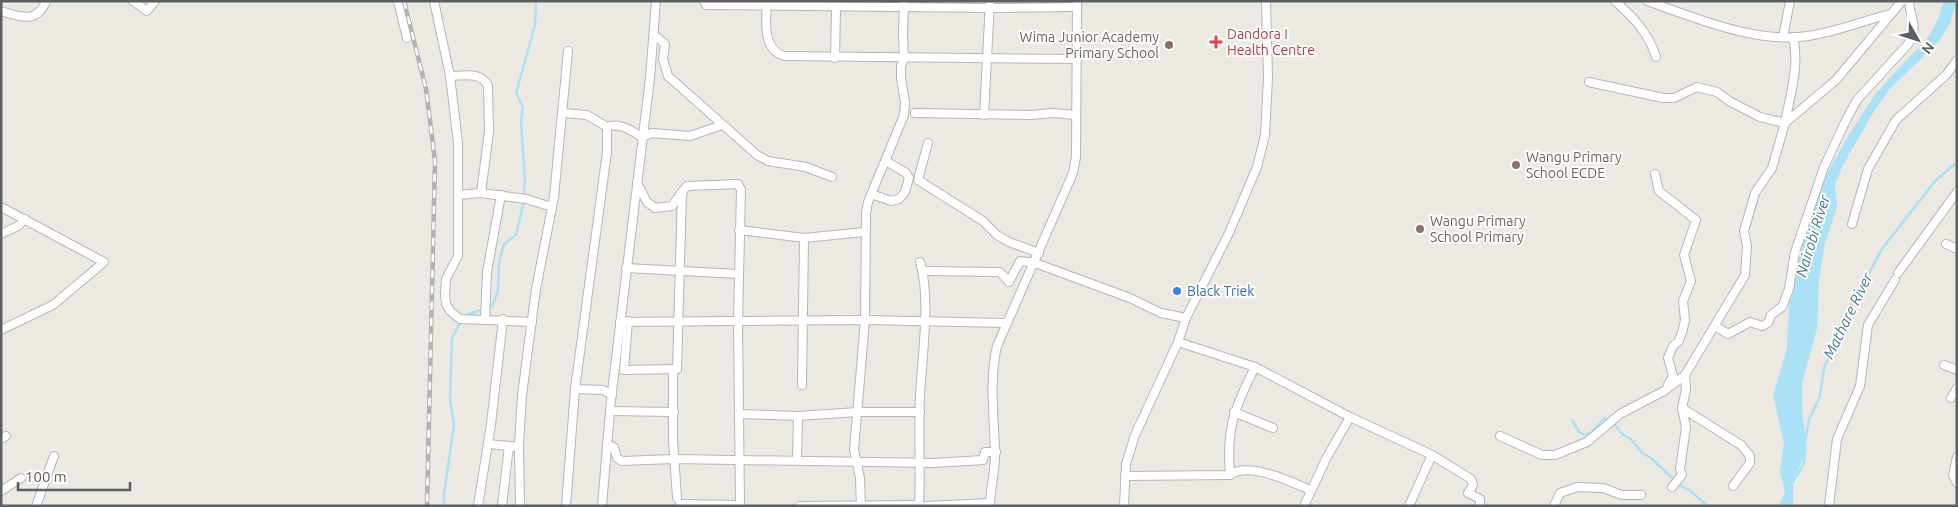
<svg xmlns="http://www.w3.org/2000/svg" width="1958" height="507" font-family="Ubuntu,sans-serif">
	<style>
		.water { fill: #aae1f6 }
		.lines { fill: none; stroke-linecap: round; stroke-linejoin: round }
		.stream { stroke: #aae1f6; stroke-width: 2.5 }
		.street-casing { stroke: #b4b6b9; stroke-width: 10 }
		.street { stroke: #fff; stroke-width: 8 }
		.rail-casing { stroke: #b1b2b2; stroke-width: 4.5 }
		.rail { stroke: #fff; stroke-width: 2.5; stroke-dasharray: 8; stroke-linecap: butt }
		.health-dot { fill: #e0444e; stroke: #fff; stroke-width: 2 }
		.education-dot { fill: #8d6e63; stroke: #fff; stroke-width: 2 }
		.shop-dot { fill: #3f7fe0; stroke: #fff; stroke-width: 2 }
		.labels { text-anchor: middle; stroke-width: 4; stroke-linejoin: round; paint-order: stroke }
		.health-label { font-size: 14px; fill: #be3a42; stroke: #fff; text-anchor: start }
		.education-label { font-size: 14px; fill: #785e54; stroke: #fff; text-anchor: start }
		.shop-label { font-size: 14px; fill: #366cbe; stroke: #fff; text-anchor: start }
		.water-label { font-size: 15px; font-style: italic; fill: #437895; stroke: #fff }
	</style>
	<rect width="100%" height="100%" fill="#ece9e3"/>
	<path class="water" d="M1944,1H1955V4L1951,21L1940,40L1889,90L1873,113L1844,163L1835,184L1837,207L1825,243L1819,279L1817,329L1802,383V409L1807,450L1793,480V506H1779L1785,492L1780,472L1784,443L1773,395L1787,348L1789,298L1810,214L1826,176L1848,136L1876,93L1929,36L1938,19Z"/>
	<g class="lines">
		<g class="stream">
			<path d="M1572,420L1579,432L1585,435L1591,433L1604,418L1612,421L1623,435L1631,439L1642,453L1651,458L1681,486L1689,490L1708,506"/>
			<path d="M1805,441L1809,420L1820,396L1824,368L1848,312L1882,249L1935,181L1957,162"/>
			<path d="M1793,482L1804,463L1805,454"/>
			<path d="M444,506V494L454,425L450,400L452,338L464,316L492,306L498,291L499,262L504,244L516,235L523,205L525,180L521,121L523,107L516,93L535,25L536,1"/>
		</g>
		<defs>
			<g id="street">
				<path d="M133,1L147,11L155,1"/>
				<path d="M398,1L407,38"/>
				<path d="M434,1L450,76L458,143V256L446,279L445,295L446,304L450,311L460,319L532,322"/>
				<path d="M704,1L706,5L990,8L1077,7"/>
				<path d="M1615,1C1634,18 1648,32 1656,57"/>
				<path d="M1647,1C1696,18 1756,44 1808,36C1835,32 1863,21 1890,14"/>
				<path d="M767,2C766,21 762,49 784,56L1077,59"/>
				<path d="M1,11C20,17 37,24 46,1"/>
				<path d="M654,35L665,44L663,59L668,76L757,155L768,161L806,167L832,177"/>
				<path d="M1783,37L1790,1"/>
				<path d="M835,58L836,7"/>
				<path d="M450,76C463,76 481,71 488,86L489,131L481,193L526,199L552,207"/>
				<path d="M1589,82L1663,98H1674L1697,87L1717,92L1729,101L1760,117L1785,123C1790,96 1800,64 1793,37"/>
				<path d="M563,113L587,115L607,127V152L575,389L566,506"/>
				<path d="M915,113L1031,115L1053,113L1076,115"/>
				<path d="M984,115L990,1"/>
				<path d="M607,127C620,122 632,131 642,137L652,133L690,136L722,125"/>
				<path d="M928,143L918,180L983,221L997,235L1009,242L1039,253"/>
				<path d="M1655,174L1659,191L1696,220L1684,255L1691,281L1683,301L1685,320L1683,329L1679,341L1673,346L1668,358L1673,376L1668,385"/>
				<path d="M637,183L647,202L655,208L672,206L681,193"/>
				<path d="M871,194L891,201L899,199L905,192L909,178L906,173L886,161"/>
				<path d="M458,195L481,193"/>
				<path d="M1,207L104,262L53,305L1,330"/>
				<path d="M1852,224L1868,169L1896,120L1947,74L1957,60"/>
				<path d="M739,230L804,238L864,232"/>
				<path d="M1,234L18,226L25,219"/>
				<path d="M1946,244L1957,249"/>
				<path d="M626,268L739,274"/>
				<path d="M923,271L1000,272L1009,282L1020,261L1035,263L1130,298L1161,313L1186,318"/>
				<path d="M1898,273L1957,192"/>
				<path d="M485,318L487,272L501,195"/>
				<path d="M628,321L624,370L677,369"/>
				<path d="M620,322L865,320L1006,323"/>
				<path d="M1715,326L1728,334L1750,322L1762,326L1768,323L1771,315L1782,307L1789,289L1795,252L1824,167L1847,118L1857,100L1909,43C1919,24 1910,19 1909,1"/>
				<path d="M1178,342L1255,367L1350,417L1432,455L1471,479L1473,485L1468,493L1480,499V506"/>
				<path d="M1944,365L1957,370"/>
				<path d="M802,385L804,238"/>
				<path d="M575,389L603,390L612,395"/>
				<path d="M1951,398L1957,388"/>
				<path d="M1682,408L1741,445L1750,456V463L1733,486"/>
				<path d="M610,411L674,412"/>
				<path d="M1234,412L1273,428"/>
				<path d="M740,414L798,416L797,460"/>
				<path d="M798,416L858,412H920"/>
				<path d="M1500,436L1542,455H1555L1587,442L1620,414L1664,391L1685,375L1745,275L1747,246L1744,231L1755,193L1772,168L1785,123L1836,80L1902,1"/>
				<path d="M1,439L6,436"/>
				<path d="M488,444L509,446"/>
				<path d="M607,445L614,447L617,458L622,461L673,459L934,463L983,460L985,452H996"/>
				<path d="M1957,457L1953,475L1957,483"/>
				<path d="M1230,475C1226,428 1234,409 1255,367"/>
				<path d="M1125,476L1230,475C1248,461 1292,482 1310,490"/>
				<path d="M1672,487L1682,475L1680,469L1686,427L1682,408L1686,390L1685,375"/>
				<path d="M1,491L21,478"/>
				<path d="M677,498L673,440V371L677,369L682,192L687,186L738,184L741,190L738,322L740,506"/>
				<path d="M680,504L740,505"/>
				<path d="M36,506L54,456"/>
				<path d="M478,506L491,424L503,319"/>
				<path d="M502,506L509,446L519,447"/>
				<path d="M520,506L519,445L522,395L536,289L554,197L568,51"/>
				<path d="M602,506L611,400L650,78L656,1"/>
				<path d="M799,506L919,505"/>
				<path d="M861,506L860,478L854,450L865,320L866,213L868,202L904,115L905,102L901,79V66L904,59L903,37L904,1"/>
				<path d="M919,506C921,469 918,432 920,395C922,358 931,296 920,262"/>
				<path d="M926,506L990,503"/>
				<path d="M990,506C990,488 996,469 995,451C994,417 989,381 997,346L1073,173L1076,157L1077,1"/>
				<path d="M1124,506L1126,464L1135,435L1178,342L1186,318L1229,233L1257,167L1265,135L1268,78L1266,1"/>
				<path d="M1304,506L1327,457L1350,417"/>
				<path d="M1409,506L1432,455"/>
				<path d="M1554,506L1560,493L1577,487L1603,488L1622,495H1641"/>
				<path d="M1829,506L1837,439L1860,386L1868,325L1895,280"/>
			</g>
		</defs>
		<use href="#street" class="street-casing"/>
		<use href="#street" class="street"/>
		<defs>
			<path id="rail" d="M404,1L426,89L435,161L427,506"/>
		</defs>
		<use href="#rail" class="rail-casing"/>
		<use href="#rail" class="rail"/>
	</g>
	<path class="health-dot" d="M1213.5 34.5h5v5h5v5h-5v5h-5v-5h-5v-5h5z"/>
	<g class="education-dot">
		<circle cx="1169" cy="45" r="5"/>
		<circle cx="1516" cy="165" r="5"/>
		<circle cx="1420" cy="229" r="5"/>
	</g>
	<circle class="shop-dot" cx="1177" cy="291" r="5"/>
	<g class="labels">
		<g class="health-label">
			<text x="1227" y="39">Dandora I<tspan x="1227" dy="16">Health Centre</tspan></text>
		</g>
		<g class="education-label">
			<text x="1159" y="42" text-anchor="end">Wima Junior Academy<tspan x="1159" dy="16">Primary School</tspan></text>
			<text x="1526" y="162">Wangu Primary<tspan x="1526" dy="16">School ECDE</tspan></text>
			<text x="1430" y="226">Wangu Primary<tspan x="1430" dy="16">School Primary</tspan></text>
		</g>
		<g class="shop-label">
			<text x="1187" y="296">Black Triek</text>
		</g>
		<g class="water-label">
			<text transform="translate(1813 236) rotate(-73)" y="5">Nairobi River</text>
			<text transform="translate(1848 316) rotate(-64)" y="5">Mathare River</text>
		</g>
	</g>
	<rect width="1958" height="507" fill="none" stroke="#5b6062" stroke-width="5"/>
	<g transform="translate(1918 40) rotate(129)" stroke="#ffffff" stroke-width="4" paint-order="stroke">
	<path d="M0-4L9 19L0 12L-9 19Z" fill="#5b6062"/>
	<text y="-8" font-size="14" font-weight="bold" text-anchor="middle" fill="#5b6062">N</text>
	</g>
	<path d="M18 482v8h112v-8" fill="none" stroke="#5b6062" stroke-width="2.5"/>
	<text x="25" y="482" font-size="15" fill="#5b6062" stroke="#ffffff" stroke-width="4" paint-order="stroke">100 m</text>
</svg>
